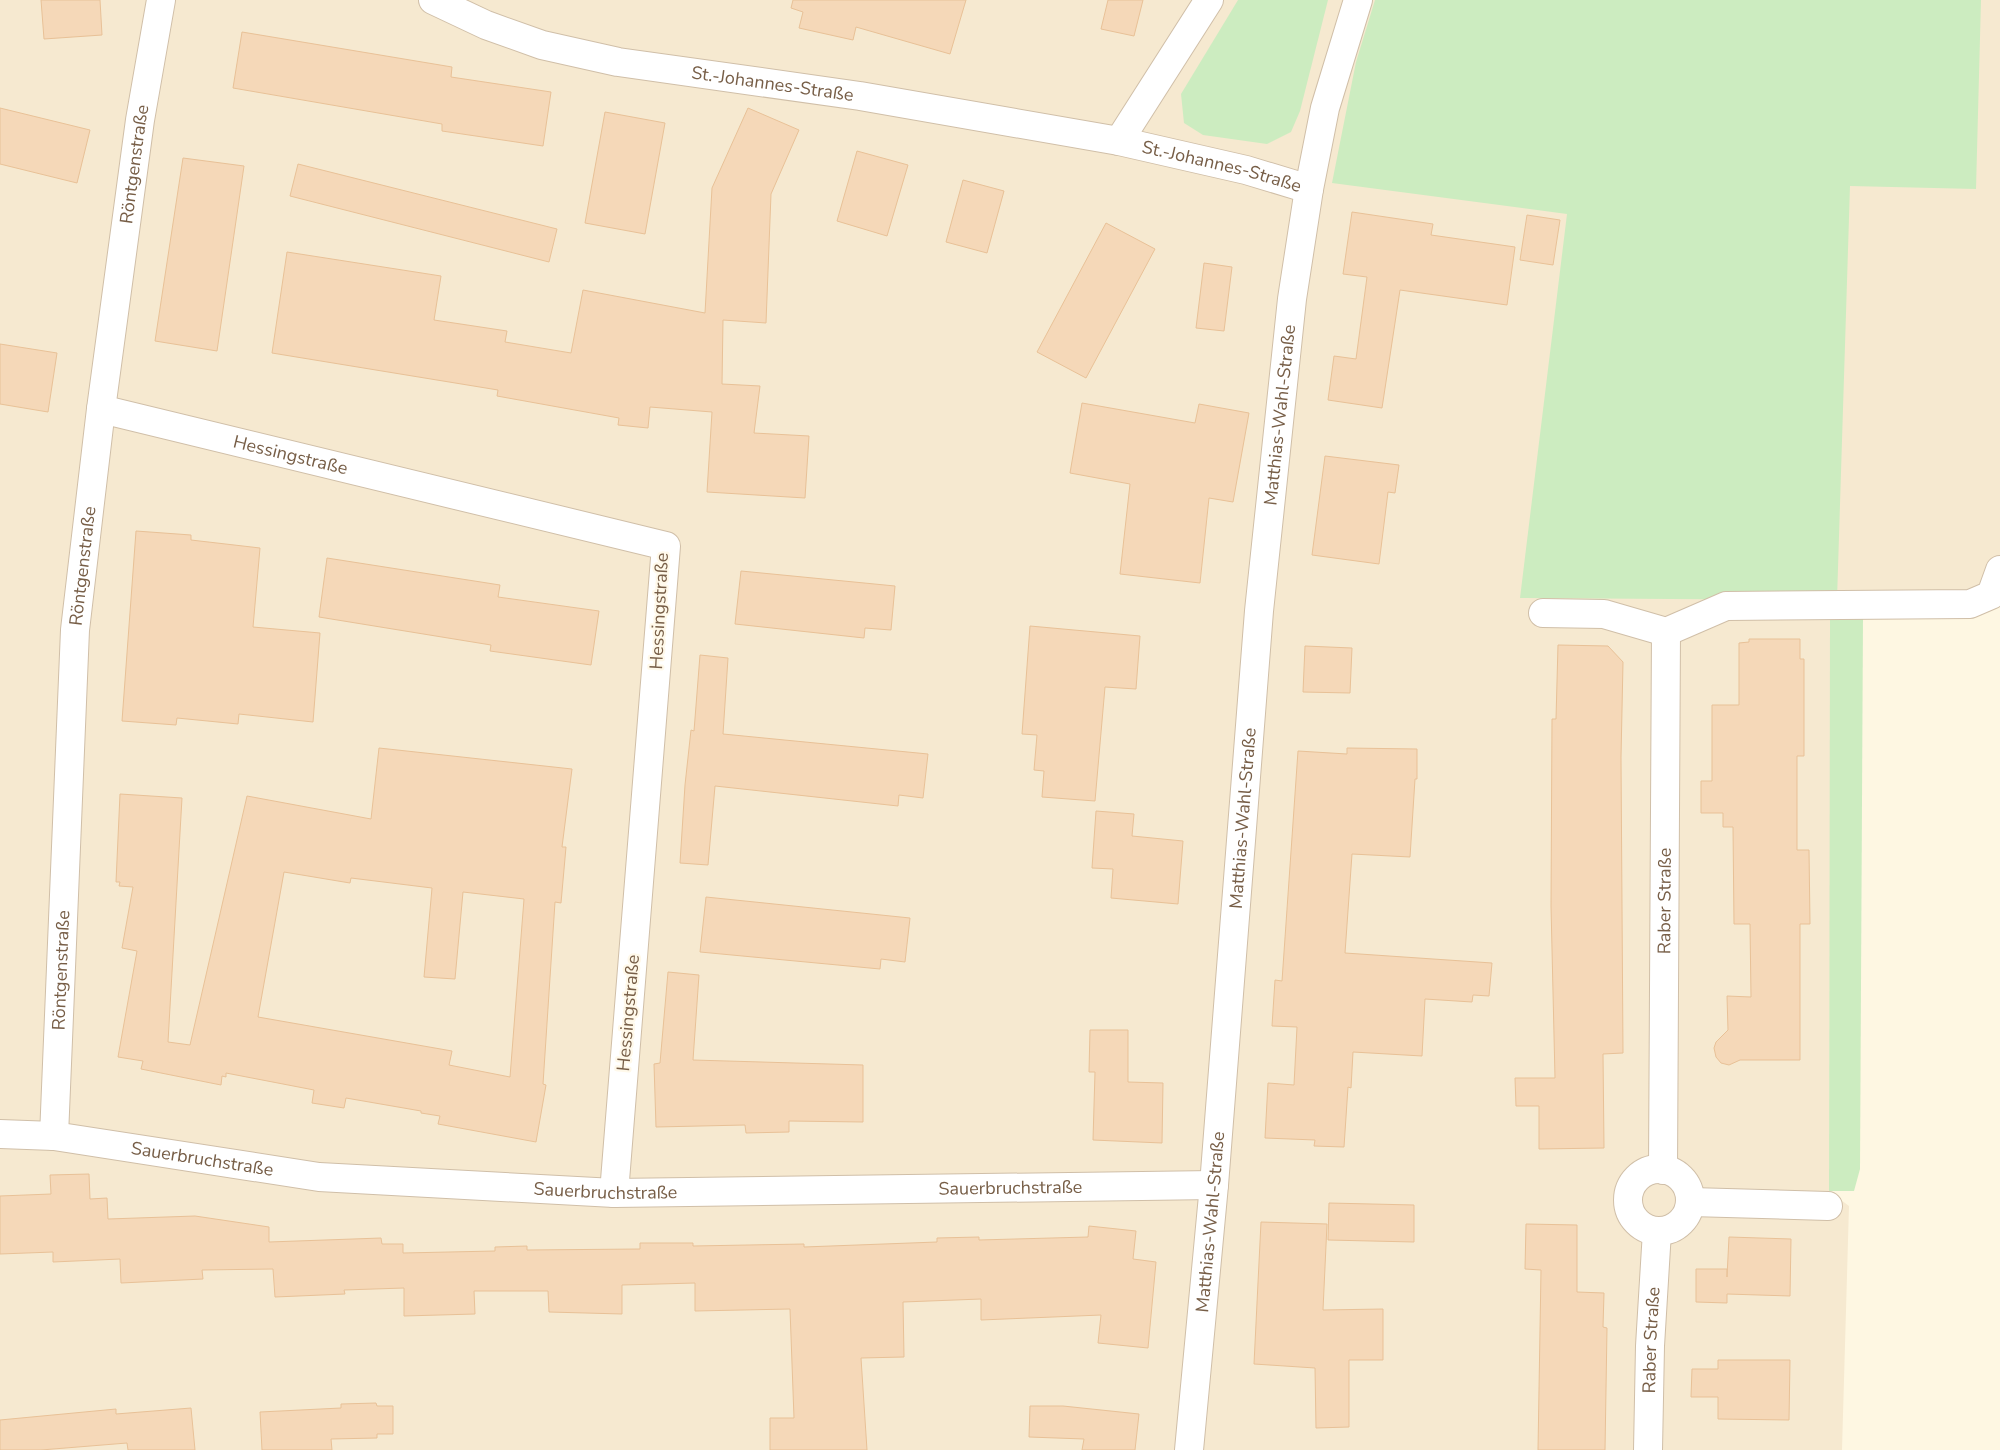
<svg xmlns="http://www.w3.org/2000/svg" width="2000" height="1450" font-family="'Nunito Sans',sans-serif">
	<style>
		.residential { fill: #f6e9d0 }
		.green { fill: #ccecc0 }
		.building { fill: #f5d8b8; stroke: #e8c197; fill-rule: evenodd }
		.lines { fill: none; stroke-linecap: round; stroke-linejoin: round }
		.minor-casing { stroke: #d0bfa8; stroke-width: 30 }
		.minor { stroke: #fff; stroke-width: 28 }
		.labels { text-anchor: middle; stroke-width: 4.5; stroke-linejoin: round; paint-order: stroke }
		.street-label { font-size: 18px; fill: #775e47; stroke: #fff9ea }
	</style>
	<rect width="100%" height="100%" fill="#fef7e2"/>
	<path class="residential" d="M0,0H2000V570L1970,604L1831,620L1829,1191L1849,1206L1842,1450H0Z"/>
	<g class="green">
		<path d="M1238,0H1328L1300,111L1291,132L1267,144L1203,135L1184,123L1181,94Z"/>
		<path d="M1375,0H1981L1976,189L1850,186L1837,600L1520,598L1567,214L1332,183L1356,62Z"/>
		<path d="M1863,617L1860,1169L1854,1191H1829L1830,620Z"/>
	</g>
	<g class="building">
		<path d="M41,0H100L102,35L44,39Z"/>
		<path d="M793,0H966L950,54L856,27L853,40L799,28L803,12L791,8Z"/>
		<path d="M1108,0H1143L1134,36L1101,29Z"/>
		<path d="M242,32L452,67L451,77L551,92L543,146L442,131V124L233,88Z"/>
		<path d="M0,108L90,130L77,183L0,164Z"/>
		<path d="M748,108L799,130L771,194L766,323L723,320L722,384L760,386L754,433L809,436L805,498L707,492L712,412L650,407L648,428L618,425L619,418L497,396L498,390L272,353L287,252L441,276L434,320L507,331L505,342L571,353L583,290L705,313L712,188Z"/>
		<path d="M605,112L665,123L645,234L585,223Z"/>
		<path d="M857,151L908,165L887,236L837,221Z"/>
		<path d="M183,158L244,166L217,351L155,341Z"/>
		<path d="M298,164L557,229L549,262L290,196Z"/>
		<path d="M963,180L1004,191L987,253L946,242Z"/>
		<path d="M1352,212L1433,224L1431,235L1515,247L1507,305L1400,290L1382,408L1328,400L1334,356L1356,359L1367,277L1343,274Z"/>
		<path d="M1527,215L1560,220L1553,265L1520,260Z"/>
		<path d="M1106,223L1155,249L1086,378L1037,352Z"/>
		<path d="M1204,263L1232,267L1224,331L1196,328Z"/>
		<path d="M0,344L57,353L48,412L0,404Z"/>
		<path d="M1082,403L1195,423L1199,404L1249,413L1233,502L1209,498L1200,583L1120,574L1130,484L1070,473Z"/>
		<path d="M1325,456L1399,465L1395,493L1388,492L1379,564L1312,555Z"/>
		<path d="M136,531L191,535V540L260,548L253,627L320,633L313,722L239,714L238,724L177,718L176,725L122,721Z"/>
		<path d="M327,558L500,585L498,597L599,611L591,665L490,651L491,645L319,617Z"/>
		<path d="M741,571L895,586L891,630L865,628L864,638L735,624Z"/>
		<path d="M1030,626L1140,636L1136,689L1105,687L1095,801L1042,797L1044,771L1034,770L1037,735L1022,734Z"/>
		<path d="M1749,639H1800V659H1804V756H1797V850H1809L1810,924H1800V1060H1740L1729,1065L1721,1063L1716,1057L1714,1048L1716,1042L1728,1030L1727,996L1751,997L1750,924H1734L1733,827H1723V813H1701V781H1712V705H1739V643L1749,642Z"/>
		<path d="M1558,645L1608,646L1623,662L1621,757L1623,1053L1603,1054L1604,1148L1539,1149V1106H1516L1515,1078H1555L1551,906L1552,719H1556Z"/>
		<path d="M1305,646L1352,648L1350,693L1303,692Z"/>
		<path d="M700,655L728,658L723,734L928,754L923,798L899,795L898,806L715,786L708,865L680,863L685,785L691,730L694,731Z"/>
		<path d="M379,748L572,769L562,847H566L561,903L555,902L543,1084L546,1085L536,1142L438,1124L440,1116L421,1113V1111L346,1098L344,1108L312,1103L314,1090L226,1073V1077L222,1076L221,1085L141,1069L143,1061L118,1057L137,951L122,948L133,887L119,886L120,882H116L120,794L182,798L168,1042L190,1045L247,796L371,819ZM284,872L350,883L351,878L432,888L424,977L455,979L463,892L524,899L510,1077L449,1065L452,1051L258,1017Z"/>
		<path d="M1347,748L1417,749V779H1415L1410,857L1352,854L1345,953L1492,963L1489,996L1473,995L1472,1002L1425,999L1422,1056L1353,1052L1351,1088L1348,1087L1344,1147L1314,1146L1315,1140L1265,1138L1268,1083L1294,1085L1297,1027L1272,1026L1275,980L1282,981L1298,751L1347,754Z"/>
		<path d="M1096,811L1134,814L1132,836L1183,841L1178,904L1111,898L1113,869L1092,868Z"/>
		<path d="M706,897L910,918L905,962L881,959L880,969L700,952Z"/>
		<path d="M668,972L699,975L693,1060L863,1065V1122L789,1121V1132L746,1133L745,1125L656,1127L654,1064L660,1063Z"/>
		<path d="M1090,1030H1128V1082L1163,1083L1162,1143L1093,1140L1095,1072H1089Z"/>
		<path d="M89,1174L90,1199L107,1198L108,1219L195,1216L269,1227V1242L381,1238L382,1244H403V1253L495,1251V1247L527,1246V1250L640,1249V1243H693V1246L804,1244V1247L937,1242V1238L979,1237V1240L1088,1237L1089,1226L1136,1231L1133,1259L1156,1262L1148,1348L1098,1343L1101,1315L981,1320V1299L903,1302L904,1357L861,1358L867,1450H770V1418H794L790,1309L695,1311V1283L622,1285V1314L549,1312L548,1291H474L475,1314L404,1316V1288L344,1290L345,1294L275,1297L273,1269L202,1270L203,1279L121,1283L120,1259L53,1262V1252L0,1254V1196L51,1194L50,1175Z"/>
		<path d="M1329,1203L1414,1205V1242L1328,1240Z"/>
		<path d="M1261,1222L1327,1224L1323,1310L1383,1309V1360H1349V1427L1316,1428L1315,1368L1254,1364Z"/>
		<path d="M1526,1224L1577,1225V1292L1604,1293L1603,1327L1607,1328L1605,1450H1538L1541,1270L1525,1269Z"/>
		<path d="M1729,1237L1791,1239L1790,1296L1727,1294V1303L1696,1302V1269H1727V1277Z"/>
		<path d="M1718,1360H1790L1789,1420L1718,1419V1397H1691L1692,1369H1718Z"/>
		<path d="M376,1403L377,1406H393V1434H377V1438L331,1439L332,1450H262L260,1412L341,1408V1404Z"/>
		<path d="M1030,1406H1063L1139,1414L1135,1450H1082L1084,1439L1029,1437Z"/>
		<path d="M191,1408L195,1450H128L127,1443L41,1450H0V1420L116,1409V1414Z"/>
	</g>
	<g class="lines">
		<defs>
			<g id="minor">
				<path id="s1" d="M433,0L486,25L542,45L618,62L860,96L1119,141L1246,170L1309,189L1325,108L1358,0"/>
				<path d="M1119,141L1209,0"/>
				<path id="s2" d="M101,409L666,546L614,1193"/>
				<path d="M1543,613L1604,614L1666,632L1726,606L1970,604L1991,595L2000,570"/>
				<path id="s3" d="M0,1134L54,1136L319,1177L614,1193L1214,1185"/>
				<path id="s4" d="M54,1136L75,630L101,409L140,120L161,0"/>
				<circle cx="1659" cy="1200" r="31"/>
				<path id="s5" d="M1663,1170L1666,632"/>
				<path d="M1691,1202L1828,1206"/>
				<path id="s6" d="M1189,1450L1214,1185L1259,611L1292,299L1309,189"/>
				<path id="s7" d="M1648,1450L1650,1346L1657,1231"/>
			</g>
		</defs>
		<use href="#minor" class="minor-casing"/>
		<use href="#minor" class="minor"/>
	</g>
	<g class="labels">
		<g class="street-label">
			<text dy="6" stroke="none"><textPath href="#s1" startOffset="352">St.-Johannes-Straße</textPath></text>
			<text dy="6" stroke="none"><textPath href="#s4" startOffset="976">Röntgenstraße</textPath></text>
			<text dy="6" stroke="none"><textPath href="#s1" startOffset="809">St.-Johannes-Straße</textPath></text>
			<text dy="6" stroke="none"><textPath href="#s6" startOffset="1039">Matthias-Wahl-Straße</textPath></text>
			<text dy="6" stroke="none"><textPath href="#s2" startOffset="195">Hessingstraße</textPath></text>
			<text dy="6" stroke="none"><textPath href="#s4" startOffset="571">Röntgenstraße</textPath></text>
			<text transform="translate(659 611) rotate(-87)" y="6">Hessingstraße</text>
			<text dy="6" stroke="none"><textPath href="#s6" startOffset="634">Matthias-Wahl-Straße</textPath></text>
			<text dy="6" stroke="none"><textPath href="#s5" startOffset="269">Raber Straße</textPath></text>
			<text dy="6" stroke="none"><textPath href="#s4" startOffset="166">Röntgenstraße</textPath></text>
			<text transform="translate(628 1013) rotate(-85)" y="6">Hessingstraße</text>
			<text dy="6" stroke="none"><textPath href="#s3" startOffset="204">Sauerbruchstraße</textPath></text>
			<text dy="6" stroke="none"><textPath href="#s3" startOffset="1014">Sauerbruchstraße</textPath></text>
			<text dy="6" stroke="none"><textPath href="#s3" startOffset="609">Sauerbruchstraße</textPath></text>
			<text dy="6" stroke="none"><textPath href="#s6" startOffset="229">Matthias-Wahl-Straße</textPath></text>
			<text dy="6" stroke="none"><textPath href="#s7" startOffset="110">Raber Straße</textPath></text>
		</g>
	</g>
</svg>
